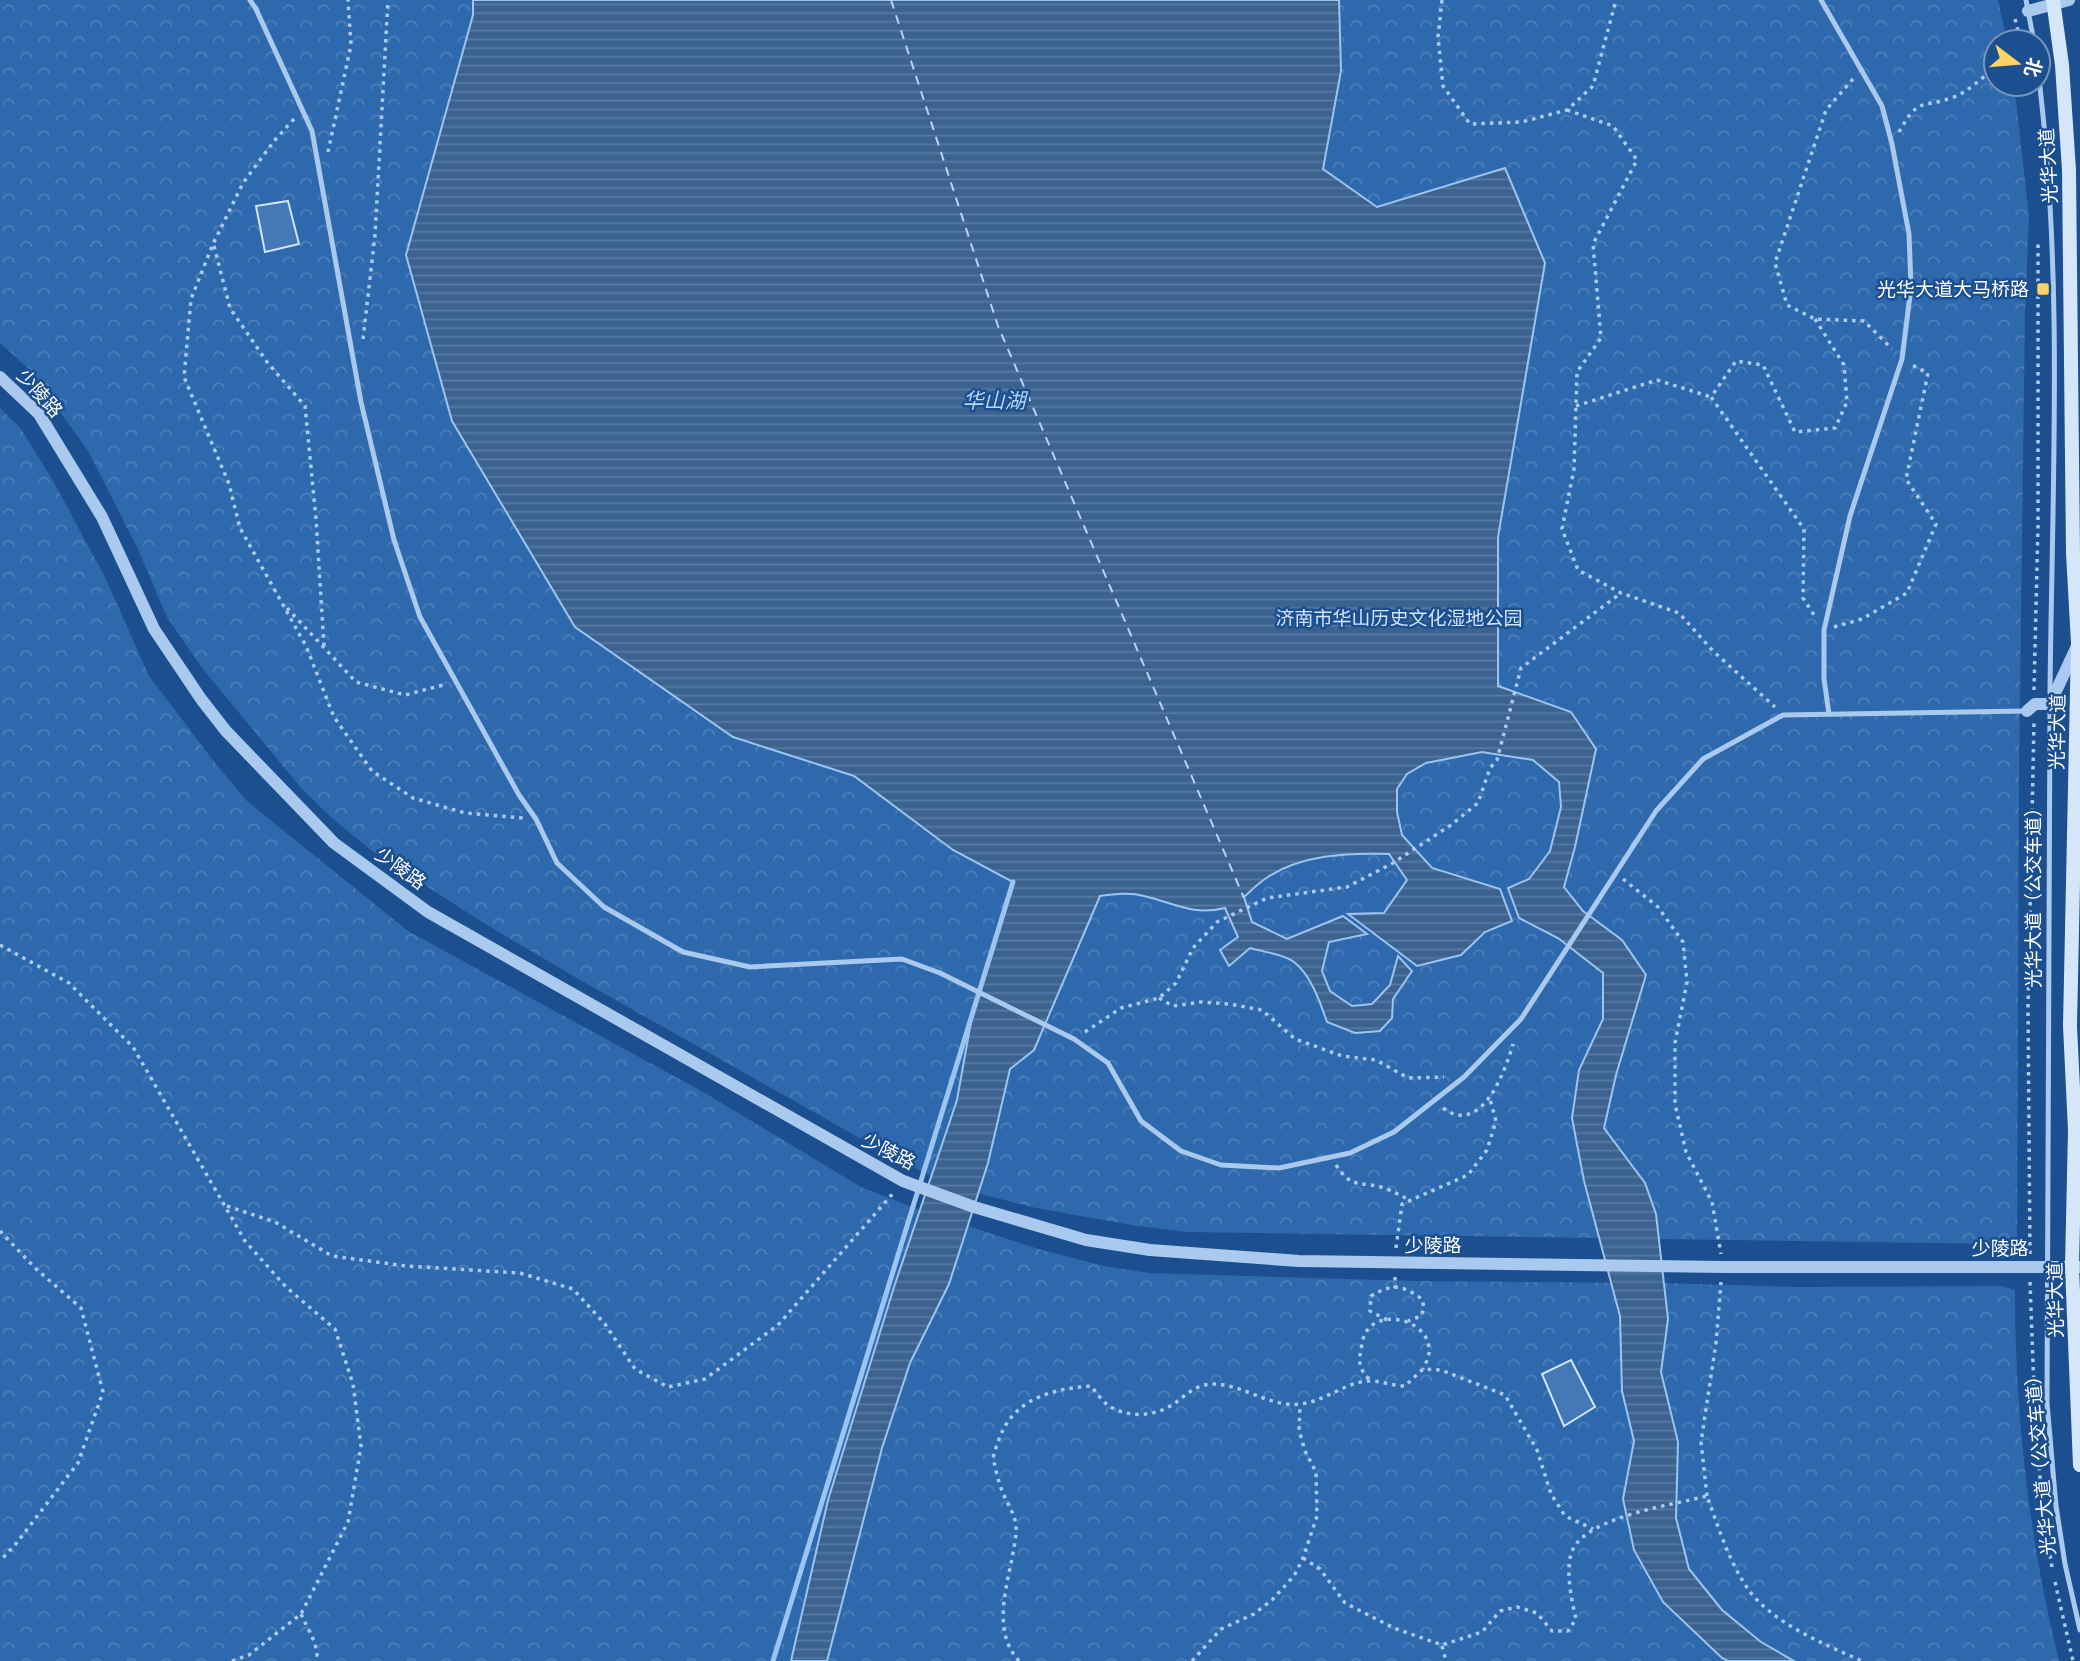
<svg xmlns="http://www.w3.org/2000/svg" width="2080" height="1661" font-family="Figtree,'Noto Sans SC',sans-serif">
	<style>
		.forest { fill: url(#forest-crowns) }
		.water { fill: url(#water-rules); stroke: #9cc4f0; stroke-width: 2 }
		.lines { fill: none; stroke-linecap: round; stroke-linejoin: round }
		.stream { stroke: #9cc4f0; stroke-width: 5 }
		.ferry { stroke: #b5d3f5; stroke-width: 2; stroke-dasharray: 9 7; stroke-linecap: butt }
		.building { fill: #4478b7; stroke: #cfe3fa; stroke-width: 2 }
		.path { stroke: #a9c9ee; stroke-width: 3.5; stroke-dasharray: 3.5 5; stroke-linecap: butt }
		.service { stroke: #a9c9ee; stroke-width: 5 }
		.tertiary { stroke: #a9c9ee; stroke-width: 12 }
		.secondary { stroke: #d6e6fa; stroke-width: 14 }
		.poi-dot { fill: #ffd166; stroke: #1b4f8f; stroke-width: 2.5 }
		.labels { text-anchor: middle; stroke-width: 5; stroke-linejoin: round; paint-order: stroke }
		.street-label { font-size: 19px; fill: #fff; stroke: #1b4f8f }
		.poi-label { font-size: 19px; fill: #fff; stroke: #1b4f8f; text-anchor: end }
		.park-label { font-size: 19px; fill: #cfe3fa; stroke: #1b4f8f }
		.water-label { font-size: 21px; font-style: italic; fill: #b5d3f5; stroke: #1b4f8f }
	</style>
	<defs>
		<pattern id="forest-crowns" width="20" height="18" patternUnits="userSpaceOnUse" patternTransform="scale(1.75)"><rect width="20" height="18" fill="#2e69ad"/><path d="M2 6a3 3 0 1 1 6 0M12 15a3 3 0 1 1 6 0" fill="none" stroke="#4d80b9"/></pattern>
		<pattern id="water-rules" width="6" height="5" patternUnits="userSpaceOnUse" patternTransform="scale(1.75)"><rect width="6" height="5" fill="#3c6290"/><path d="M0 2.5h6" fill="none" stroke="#597aa1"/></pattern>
	</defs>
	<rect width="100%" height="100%" fill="#1b4f8f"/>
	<g class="forest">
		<path d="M0,0H1998L2007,42H1996V84H2014L2029,216L2025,313L2019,773L2017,1240L1999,1244L1187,1232L1137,1226L1036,1208L950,1186L879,1149L575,977L482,922L372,851L333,819L302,789L202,668L167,617L137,547L88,451L30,370L0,343Z"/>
		<path d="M0,408L21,429L52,479L105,577L149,676L215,763L247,801L408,931L705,1093L861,1187L927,1213L1042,1250L1104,1266L1149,1273L1415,1281L1661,1283L1798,1287L2001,1286L2015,1290C2015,1415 2029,1540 2059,1661H0Z"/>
	</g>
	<path class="water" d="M473,0H1339L1341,71L1323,169L1377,207L1505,168L1545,263L1498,537V686L1571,712L1596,749L1575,847L1564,887L1583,911L1622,940L1646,975L1616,1075L1604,1128L1645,1183L1656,1214L1668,1319L1661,1372L1678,1442L1676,1518L1689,1569L1722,1610L1761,1642L1794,1661H1728L1722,1658L1663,1602L1634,1550L1623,1499L1634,1441L1622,1391L1620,1316L1584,1181L1572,1118L1579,1070L1603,1019V973L1558,938L1519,918L1508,888L1529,879L1550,851L1561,807L1559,782L1533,760L1482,752L1426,763L1407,774L1397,789V812L1402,835L1432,868L1500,889L1512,921L1485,932L1461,955L1417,966L1348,914L1384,913L1407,880L1389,854C1348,853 1300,854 1265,879C1257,884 1251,891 1244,897L1252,922L1287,939L1343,916L1367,934L1329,942L1322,971L1330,991L1352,1006L1372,1004L1390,985L1398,956L1412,971L1393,999L1392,1018L1380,1031L1355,1033L1327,1022C1320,1002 1311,975 1294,962C1284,954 1263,952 1250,948L1229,966L1220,950L1238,937L1225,908C1193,916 1174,903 1144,896C1130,892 1115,894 1100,896L1034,1050L1010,1069L988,1163L949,1284L910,1363L882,1448L827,1661H791L828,1500L894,1287L957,1100L973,1011L1013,882L953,850L854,776L733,737L575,627L452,421L406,255L473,15Z"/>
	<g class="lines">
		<path class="stream" d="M773,1661L1013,882"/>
		<path class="ferry" d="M891,0L998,326L1244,898"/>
	</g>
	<g class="building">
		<path d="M288,201L299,244L265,252L256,206Z"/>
		<path d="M1571,1360L1595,1407L1564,1426L1542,1374Z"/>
	</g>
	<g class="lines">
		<g class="path">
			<path d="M1442,0L1438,37L1443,86L1470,124L1522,122L1567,110L1593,86L1616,0"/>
			<path d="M2015,19L2019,35"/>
			<path d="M1853,79L1826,110L1775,263L1787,305L1815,319L1864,321L1892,349"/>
			<path d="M1567,110L1613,126L1637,160L1593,244L1601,338L1577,372L1574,469L1562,529L1578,570L1621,593L1679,613L1713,651L1775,707"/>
			<path d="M294,119L274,141L243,183L213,244L191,299L184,377L229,484L240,528L306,646L334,717L372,771L413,798L465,813L523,818"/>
			<path d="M1899,132C1919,96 1921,109 1954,97C1968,92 1982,77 1996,68"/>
			<path d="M328,152L351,45L348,0"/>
			<path d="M214,246L230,308L267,362L305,406L316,519L324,646"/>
			<path d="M1815,319L1844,365L1847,402L1835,428L1795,432L1763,365L1736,361L1711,397L1804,529L1803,598L1816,618"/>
			<path d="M363,339L375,235L388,0"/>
			<path d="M1576,406L1657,380L1711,397"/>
			<path d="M287,608L356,682L405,695L447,684"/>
			<path d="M1834,627L1862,619L1907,593L1936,524L1906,479L1928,373L1912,365"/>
			<path d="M2034,690L2038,525V243"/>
			<path d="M1623,879L1658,907L1683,942L1687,982L1675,1043V1104L1686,1152L1712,1202L1721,1254"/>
			<path d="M0,945L69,983L133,1047L245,1241L286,1287L335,1329L353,1384L361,1446L348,1522L301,1614L249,1655L232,1661"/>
			<path d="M1159,998L1173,1006L1201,1002L1229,1004L1262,1010L1295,1039L1312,1045L1342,1056L1376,1060L1408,1078L1444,1077"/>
			<path d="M1085,1032L1121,1008L1159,998L1176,983L1193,948L1217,922L1267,898L1347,887L1393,863L1451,825L1478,803L1490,768L1497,760L1521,668L1621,593"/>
			<path d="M1443,1108C1481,1137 1505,1072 1513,1044"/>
			<path d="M1336,1165C1353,1191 1361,1180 1384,1188C1393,1191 1401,1196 1410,1200"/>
			<path d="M227,1206L275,1222L332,1256L406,1266L520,1273L573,1289L605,1324L635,1369L668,1387L705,1379L778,1325L895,1191"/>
			<path d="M0,1231L35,1268L81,1308L103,1392L78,1463L15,1545L0,1561"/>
			<path d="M1396,1248L1402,1204L1468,1175L1487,1150L1496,1121L1489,1096"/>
			<path d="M2030,1254L2028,1007L2034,722"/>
			<path d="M1395,1277V1288"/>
			<path d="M2030,1282L2034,1390"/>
			<path d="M1387,1320L1370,1311L1371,1296C1393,1283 1402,1285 1422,1299L1424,1308L1421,1316L1408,1321"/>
			<path d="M1369,1379C1360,1370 1358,1363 1361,1350C1362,1343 1363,1335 1368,1329C1386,1308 1432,1323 1429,1353C1429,1358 1425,1364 1423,1369"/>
			<path d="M2036,1433L2041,1488"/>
			<path d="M1707,1496L1701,1442L1716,1343L1721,1282"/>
			<path d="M2046,1530L2052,1567"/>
			<path d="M1303,1558L1320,1569L1345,1603L1394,1628L1442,1645L1482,1632L1500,1611L1517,1607L1537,1613L1552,1631H1568L1576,1619C1572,1601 1564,1567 1573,1549C1590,1516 1673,1505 1707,1496C1718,1526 1728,1559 1746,1586C1769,1622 1824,1644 1862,1661"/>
			<path d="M2055,1582L2073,1661"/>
			<path d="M301,1614L315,1643L318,1661"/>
			<path d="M1442,1646L1446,1661"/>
			<path d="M1019,1661C987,1626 1013,1573 1016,1532C1017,1516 1009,1508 1003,1493C999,1484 996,1472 994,1462C992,1455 996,1449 998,1442C1012,1399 1051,1389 1091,1386C1097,1393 1103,1402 1109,1406C1130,1419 1157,1416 1175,1403C1187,1394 1197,1384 1213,1384C1243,1384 1270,1408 1301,1404C1325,1401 1344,1383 1368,1381C1378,1380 1393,1386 1405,1386L1423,1369L1441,1370L1505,1395L1537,1450L1551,1494L1565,1516L1593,1529"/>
			<path d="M1192,1661L1221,1629L1254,1614L1272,1600L1294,1576L1303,1558L1317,1516L1316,1472L1305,1451L1299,1430L1300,1405"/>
		</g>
		<g class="service">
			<path d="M250,0L256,9L312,131L361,402L394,540L420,617L519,795L536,819L557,863L604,907L683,952L750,967L902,959L940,973L1074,1039L1108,1063L1141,1121L1181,1151L1221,1165L1279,1168L1350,1153L1394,1132L1464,1077L1521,1019L1656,811L1703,759L1783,715L2027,711"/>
			<path d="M1821,0L1882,106L1892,144L1909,234L1911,287L1902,359L1850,516L1824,630V679L1829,714"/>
			<path d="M2026,0L2034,42"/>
			<path d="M2038,71C2064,276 2052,487 2050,693"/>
			<path d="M2050,703L2047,1403L2056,1506L2065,1564L2080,1630"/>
		</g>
		<g class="tertiary">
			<path d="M2028,11L2069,0"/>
			<path d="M0,377L39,414L102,517L154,629L201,699L226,731L334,843L428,912L903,1181L974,1207L1086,1240L1150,1250L1299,1261L1723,1267H2080"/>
			<path d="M2027,711L2035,704H2050L2077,646"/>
		</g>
		<path class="secondary" d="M2053,0L2062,65L2069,170L2073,553L2078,643L2070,1026L2075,1130L2072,1267L2080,1465"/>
	</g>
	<rect class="poi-dot" x="2036" y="282" width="14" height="14" rx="3.5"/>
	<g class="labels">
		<g class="street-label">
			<text transform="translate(2048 166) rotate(-93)" y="7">光华大道</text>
			<text transform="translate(40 393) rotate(48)" y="7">少陵路</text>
			<text transform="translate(2057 732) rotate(-89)" y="7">光华大道</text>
			<text transform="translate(401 868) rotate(36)" y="7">少陵路</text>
			<text transform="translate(2033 893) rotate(-90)" y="7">光华大道（公交车道）</text>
			<text transform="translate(889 1151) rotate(27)" y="7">少陵路</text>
			<text x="1433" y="1252">少陵路</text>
			<text x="2000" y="1255">少陵路</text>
			<text transform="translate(2055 1300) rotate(-91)" y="7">光华大道</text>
			<text transform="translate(2040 1461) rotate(-95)" y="7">光华大道（公交车道）</text>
		</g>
		<g class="poi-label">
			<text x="2029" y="296">光华大道大马桥路</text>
		</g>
		<g class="park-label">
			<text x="1399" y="625">济南市华山历史文化湿地公园</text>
		</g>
		<g class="water-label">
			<text x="994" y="408">华山湖</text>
		</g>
	</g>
	<g transform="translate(2017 63) rotate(106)"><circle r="33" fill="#1b4f8f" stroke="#7695bc" stroke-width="2"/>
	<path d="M0-5L12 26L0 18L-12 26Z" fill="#ffd166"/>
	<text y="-10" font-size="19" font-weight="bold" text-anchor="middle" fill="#ffffff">北</text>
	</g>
</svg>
